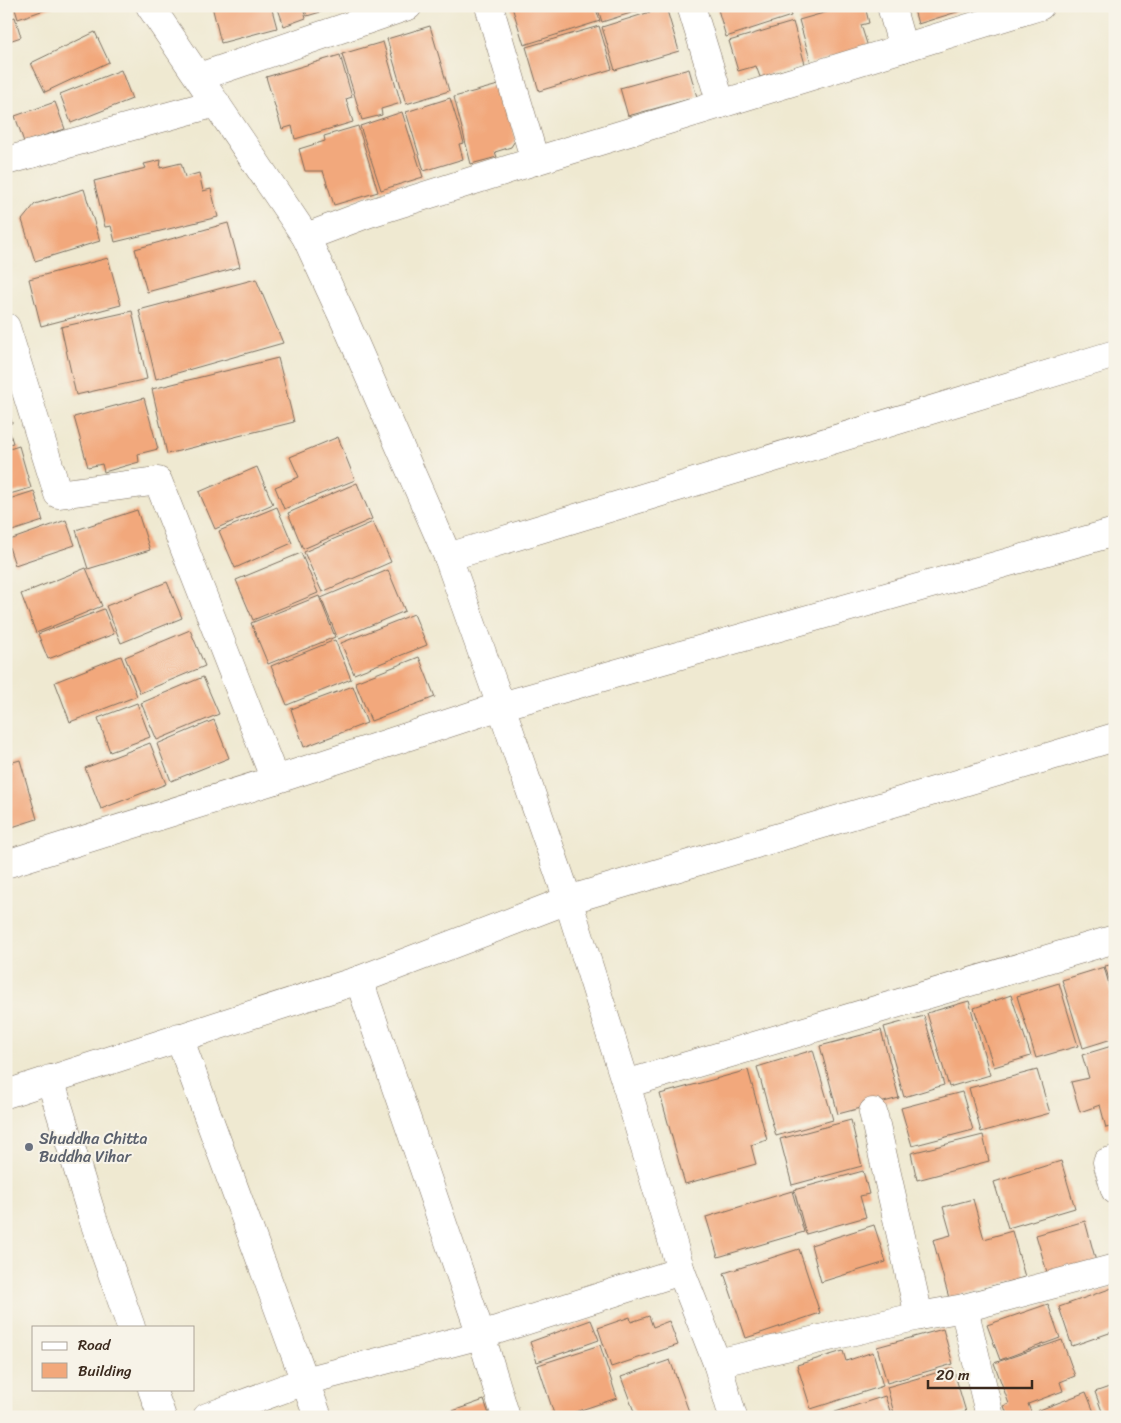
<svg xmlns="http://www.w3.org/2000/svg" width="1121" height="1423" font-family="Sriracha,sans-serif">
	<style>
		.building { fill: #f2a87b }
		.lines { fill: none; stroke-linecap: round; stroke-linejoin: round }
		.minor-casing { stroke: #7a6d5d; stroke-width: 29 }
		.minor { stroke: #fff; stroke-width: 28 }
		.worship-dot { fill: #6b7280; stroke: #f7f3e8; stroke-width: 2 }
		.labels { text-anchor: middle; stroke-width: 4; stroke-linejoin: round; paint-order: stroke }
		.worship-label { font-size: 16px; fill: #5b616d; stroke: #f7f3e8; text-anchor: start }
	</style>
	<rect width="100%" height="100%" fill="#f7f3e8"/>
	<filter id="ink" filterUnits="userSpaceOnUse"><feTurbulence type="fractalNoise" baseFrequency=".02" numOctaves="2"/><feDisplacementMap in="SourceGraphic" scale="10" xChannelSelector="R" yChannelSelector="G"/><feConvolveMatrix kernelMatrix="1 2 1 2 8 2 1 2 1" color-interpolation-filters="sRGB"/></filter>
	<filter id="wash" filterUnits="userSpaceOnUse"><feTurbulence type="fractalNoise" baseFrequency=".0096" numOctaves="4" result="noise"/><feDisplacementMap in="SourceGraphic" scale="20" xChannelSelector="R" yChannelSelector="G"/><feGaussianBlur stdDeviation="1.12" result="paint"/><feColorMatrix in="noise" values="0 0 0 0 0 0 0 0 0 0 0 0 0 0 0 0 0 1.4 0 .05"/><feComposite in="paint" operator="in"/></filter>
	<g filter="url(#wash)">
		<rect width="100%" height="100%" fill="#efe9d1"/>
		<g id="blocks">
			<g class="building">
				<path d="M14,6H53V7L18,19Z"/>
				<path d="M212,6H271L277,28L221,43Z"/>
				<path d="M277,6H302L306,18L284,26Z"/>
				<path d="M304,6H326L327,10L307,16Z"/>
				<path d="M328,6H343V7L329,11Z"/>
				<path d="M514,6H595L600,21L524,45L512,7Z"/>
				<path d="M597,6H650V7L602,22Z"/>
				<path d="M717,6H788L791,16L726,37Z"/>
				<path d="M833,6H865L869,23L861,25L868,47L811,63L799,20L834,10Z"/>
				<path d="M913,6H973V7L918,24Z"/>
				<path d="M666,7L679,51L615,70L602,27Z"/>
				<path d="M15,17L21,37L6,42V20Z"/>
				<path d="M793,22L805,64L760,77L756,66L738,71L729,41Z"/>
				<path d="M430,26L449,91L406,104L387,39Z"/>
				<path d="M599,26L612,69L539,91L526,47Z"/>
				<path d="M95,32L109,62L45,92L31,63Z"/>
				<path d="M383,42L401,103L381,109L382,115L362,120L342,54Z"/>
				<path d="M340,55L352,97L346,99L353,122L295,139L292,126L282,129L266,77Z"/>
				<path d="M689,69L697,97L628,116L620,88Z"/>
				<path d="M121,70L132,99L71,123L60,94Z"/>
				<path d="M502,84L516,139L511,147L495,152L497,157L471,164L454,97Z"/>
				<path d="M450,98L464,143L459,144L463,159L424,171L406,112Z"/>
				<path d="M55,102L65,129L24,142L15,116Z"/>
				<path d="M402,112L423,177L381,190L360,126Z"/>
				<path d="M358,126L378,192L334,205L323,171H305L299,149L325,141L324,136Z"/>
				<path d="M161,160L160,168L181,163L185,177L199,173L203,191L211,189L218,217L115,242L111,226L105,227L94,181L146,168L144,164Z"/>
				<path d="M84,189L100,241L35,261L22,220L35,204Z"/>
				<path d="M228,223L240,267L147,292L135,249Z"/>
				<path d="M108,258L121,305L41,326L29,279Z"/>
				<path d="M256,279L283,343L156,379L139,310Z"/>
				<path d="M132,311L147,379L76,395L61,327Z"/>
				<path d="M278,358L294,422L167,454L152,389Z"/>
				<path d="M144,398L158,449L138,454L139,462L104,472L102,464L88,467L74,417Z"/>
				<path d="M7,405L12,423L7,424L13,443L6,445Z"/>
				<path d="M338,437L355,480L284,509L275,487L299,477L290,457Z"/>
				<path d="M19,446L31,488L6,495V450Z"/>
				<path d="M257,467L273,504L215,529L199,492Z"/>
				<path d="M357,483L372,519L303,549L288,513Z"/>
				<path d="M34,491L43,521L6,533V500Z"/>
				<path d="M277,507L292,543L235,568L219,531Z"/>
				<path d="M137,510L150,550L88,569L76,530Z"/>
				<path d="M66,520L75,545L15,565L7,541Z"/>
				<path d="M373,522L391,562L322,592L304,552Z"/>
				<path d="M301,553L318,593L253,620L236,580Z"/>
				<path d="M86,568L102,606L36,633L21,594Z"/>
				<path d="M388,570L405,611L338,639L321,598Z"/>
				<path d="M167,582L182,618L121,643L106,606Z"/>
				<path d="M319,596L335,637L268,664L251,623Z"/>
				<path d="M104,609L114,634L48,659L38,634Z"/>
				<path d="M414,614L427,645L354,674L341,643Z"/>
				<path d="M190,630L205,666L140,693L125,657Z"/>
				<path d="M335,640L351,679L287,705L271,666Z"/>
				<path d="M121,656L137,696L70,722L55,682Z"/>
				<path d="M419,657L435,697L371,721L355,682Z"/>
				<path d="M203,677L219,714L157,740L141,703Z"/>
				<path d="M353,686L367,723L304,747L291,709Z"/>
				<path d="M137,703L150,737L110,752L98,718Z"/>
				<path d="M214,720L229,758L171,781L157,744Z"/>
				<path d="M150,743L166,784L101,809L85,768Z"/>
				<path d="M20,760L37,819L6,829V764Z"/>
				<path d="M1115,964V996H1114L1105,966Z"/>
				<path d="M1104,967L1115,1005V1038L1083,1048L1062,980Z"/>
				<path d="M1059,983L1078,1046L1036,1058L1017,996Z"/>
				<path d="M1011,995L1031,1056L994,1067L974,1008Z"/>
				<path d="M969,1001L990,1075L949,1087L927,1013Z"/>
				<path d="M924,1016L944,1085L904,1097L884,1027Z"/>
				<path d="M881,1030L899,1098L838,1114L820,1046Z"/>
				<path d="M1115,1045V1126L1106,1128L1100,1105L1080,1112L1071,1082L1089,1078L1082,1055Z"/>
				<path d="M813,1050L833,1120L776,1136L757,1067Z"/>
				<path d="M748,1070L767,1140L751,1145L756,1164L685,1184L660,1094Z"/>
				<path d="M1037,1070L1050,1113L981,1132L969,1088Z"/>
				<path d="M962,1092L973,1130L912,1146L901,1108Z"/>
				<path d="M851,1120L862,1166L792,1185L780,1139Z"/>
				<path d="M983,1135L989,1161L917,1180L911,1153Z"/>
				<path d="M1061,1161L1075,1208L1008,1228L994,1182Z"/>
				<path d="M863,1171L869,1194L860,1196L866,1217L806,1234L794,1190Z"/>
				<path d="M792,1191L804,1232L718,1257L706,1217Z"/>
				<path d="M973,1199L984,1239L1012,1231L1025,1277L949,1298L933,1240L951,1235L943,1207Z"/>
				<path d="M1085,1221L1097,1265L1049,1279L1036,1235Z"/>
				<path d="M874,1225L886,1262L821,1282L811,1245Z"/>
				<path d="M799,1249L820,1313L746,1338L724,1273Z"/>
				<path d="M1115,1287V1331L1072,1346L1059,1307Z"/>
				<path d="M1048,1304L1060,1338L1000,1360L987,1325Z"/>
				<path d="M649,1316L653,1327L669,1321L678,1345L611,1367L598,1328L630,1317L631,1322Z"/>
				<path d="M591,1320L599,1340L537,1362L530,1342Z"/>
				<path d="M943,1329L953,1364L887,1383L877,1347Z"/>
				<path d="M1062,1340L1075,1376L1060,1382L1063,1391L1028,1404L1033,1417H1008L1004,1406L1009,1404L994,1363Z"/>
				<path d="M600,1345L617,1398L560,1417H555L538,1365Z"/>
				<path d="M843,1351L846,1361L873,1352L883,1386L811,1409L797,1365Z"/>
				<path d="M670,1360L691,1417H636L621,1377Z"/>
				<path d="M953,1368L966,1412L950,1417H895L887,1387Z"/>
				<path d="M1115,1385V1417H1104L1095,1392Z"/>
				<path d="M1086,1392L1096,1417H1039L1037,1411Z"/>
				<path d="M885,1396L892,1417H823V1416Z"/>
				<path d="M484,1400L490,1417H448L447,1413Z"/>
				<path d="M622,1413L623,1417H612V1416Z"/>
			</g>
		</g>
	</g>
	<g filter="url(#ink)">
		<use href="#blocks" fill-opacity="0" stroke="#7a6d5d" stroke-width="1"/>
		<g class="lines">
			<defs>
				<g id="minor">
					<path d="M150,6L306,237L348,328L448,557L501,706L568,900L626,1084L681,1271L717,1363L733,1417"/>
					<path d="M489,6L535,161"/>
					<path d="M691,6L721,104"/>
					<path d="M891,6L903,48"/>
					<path d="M199,77L408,6"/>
					<path d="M6,161L216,103"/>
					<path d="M306,237L367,214L535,161L1040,6"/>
					<path d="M6,327L58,494L158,481L275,780"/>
					<path d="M448,557L1115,354"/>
					<path d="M6,864L275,780L501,706L1115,532"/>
					<path d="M359,980L481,1335L506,1417"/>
					<path d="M179,1037L318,1417"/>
					<path d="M50,1079L93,1219L131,1327"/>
					<path d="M626,1084L1115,939"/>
					<path d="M6,1094L359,980L568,900L1115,737"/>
					<path d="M873,1112L919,1316"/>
					<path d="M1115,1160L1107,1162L1115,1190"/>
					<path d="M964,1308L1115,1268"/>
					<path d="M717,1363L919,1316L964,1308L990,1417"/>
					<path d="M152,1389L162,1417"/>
					<path d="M207,1417L305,1381L481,1335L681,1271"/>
				</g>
			</defs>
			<use href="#minor" class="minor-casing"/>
			<use href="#minor" class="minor"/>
		</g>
	</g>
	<circle class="worship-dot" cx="29" cy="1147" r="5"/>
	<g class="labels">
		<g class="worship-label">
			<text x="39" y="1144">Shuddha Chitta<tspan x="39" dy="18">Buddha Vihar</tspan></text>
		</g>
	</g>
	<rect width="1121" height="1423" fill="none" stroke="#f7f3e8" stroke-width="25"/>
	<rect x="32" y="1326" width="162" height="65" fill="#f7f3e8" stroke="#aca397"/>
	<rect x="42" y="1342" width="25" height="8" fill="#ffffff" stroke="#aca397"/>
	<text x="78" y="1350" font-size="15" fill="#3b2a1e">Road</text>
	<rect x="42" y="1363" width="25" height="15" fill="#f2a87b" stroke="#aca397"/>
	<text x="78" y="1376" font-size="15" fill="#3b2a1e">Building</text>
	<path d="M928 1380v8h104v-8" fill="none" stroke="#3b2a1e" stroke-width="2.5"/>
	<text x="936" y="1380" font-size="15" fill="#3b2a1e" stroke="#f7f3e8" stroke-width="4" paint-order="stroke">20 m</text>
</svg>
